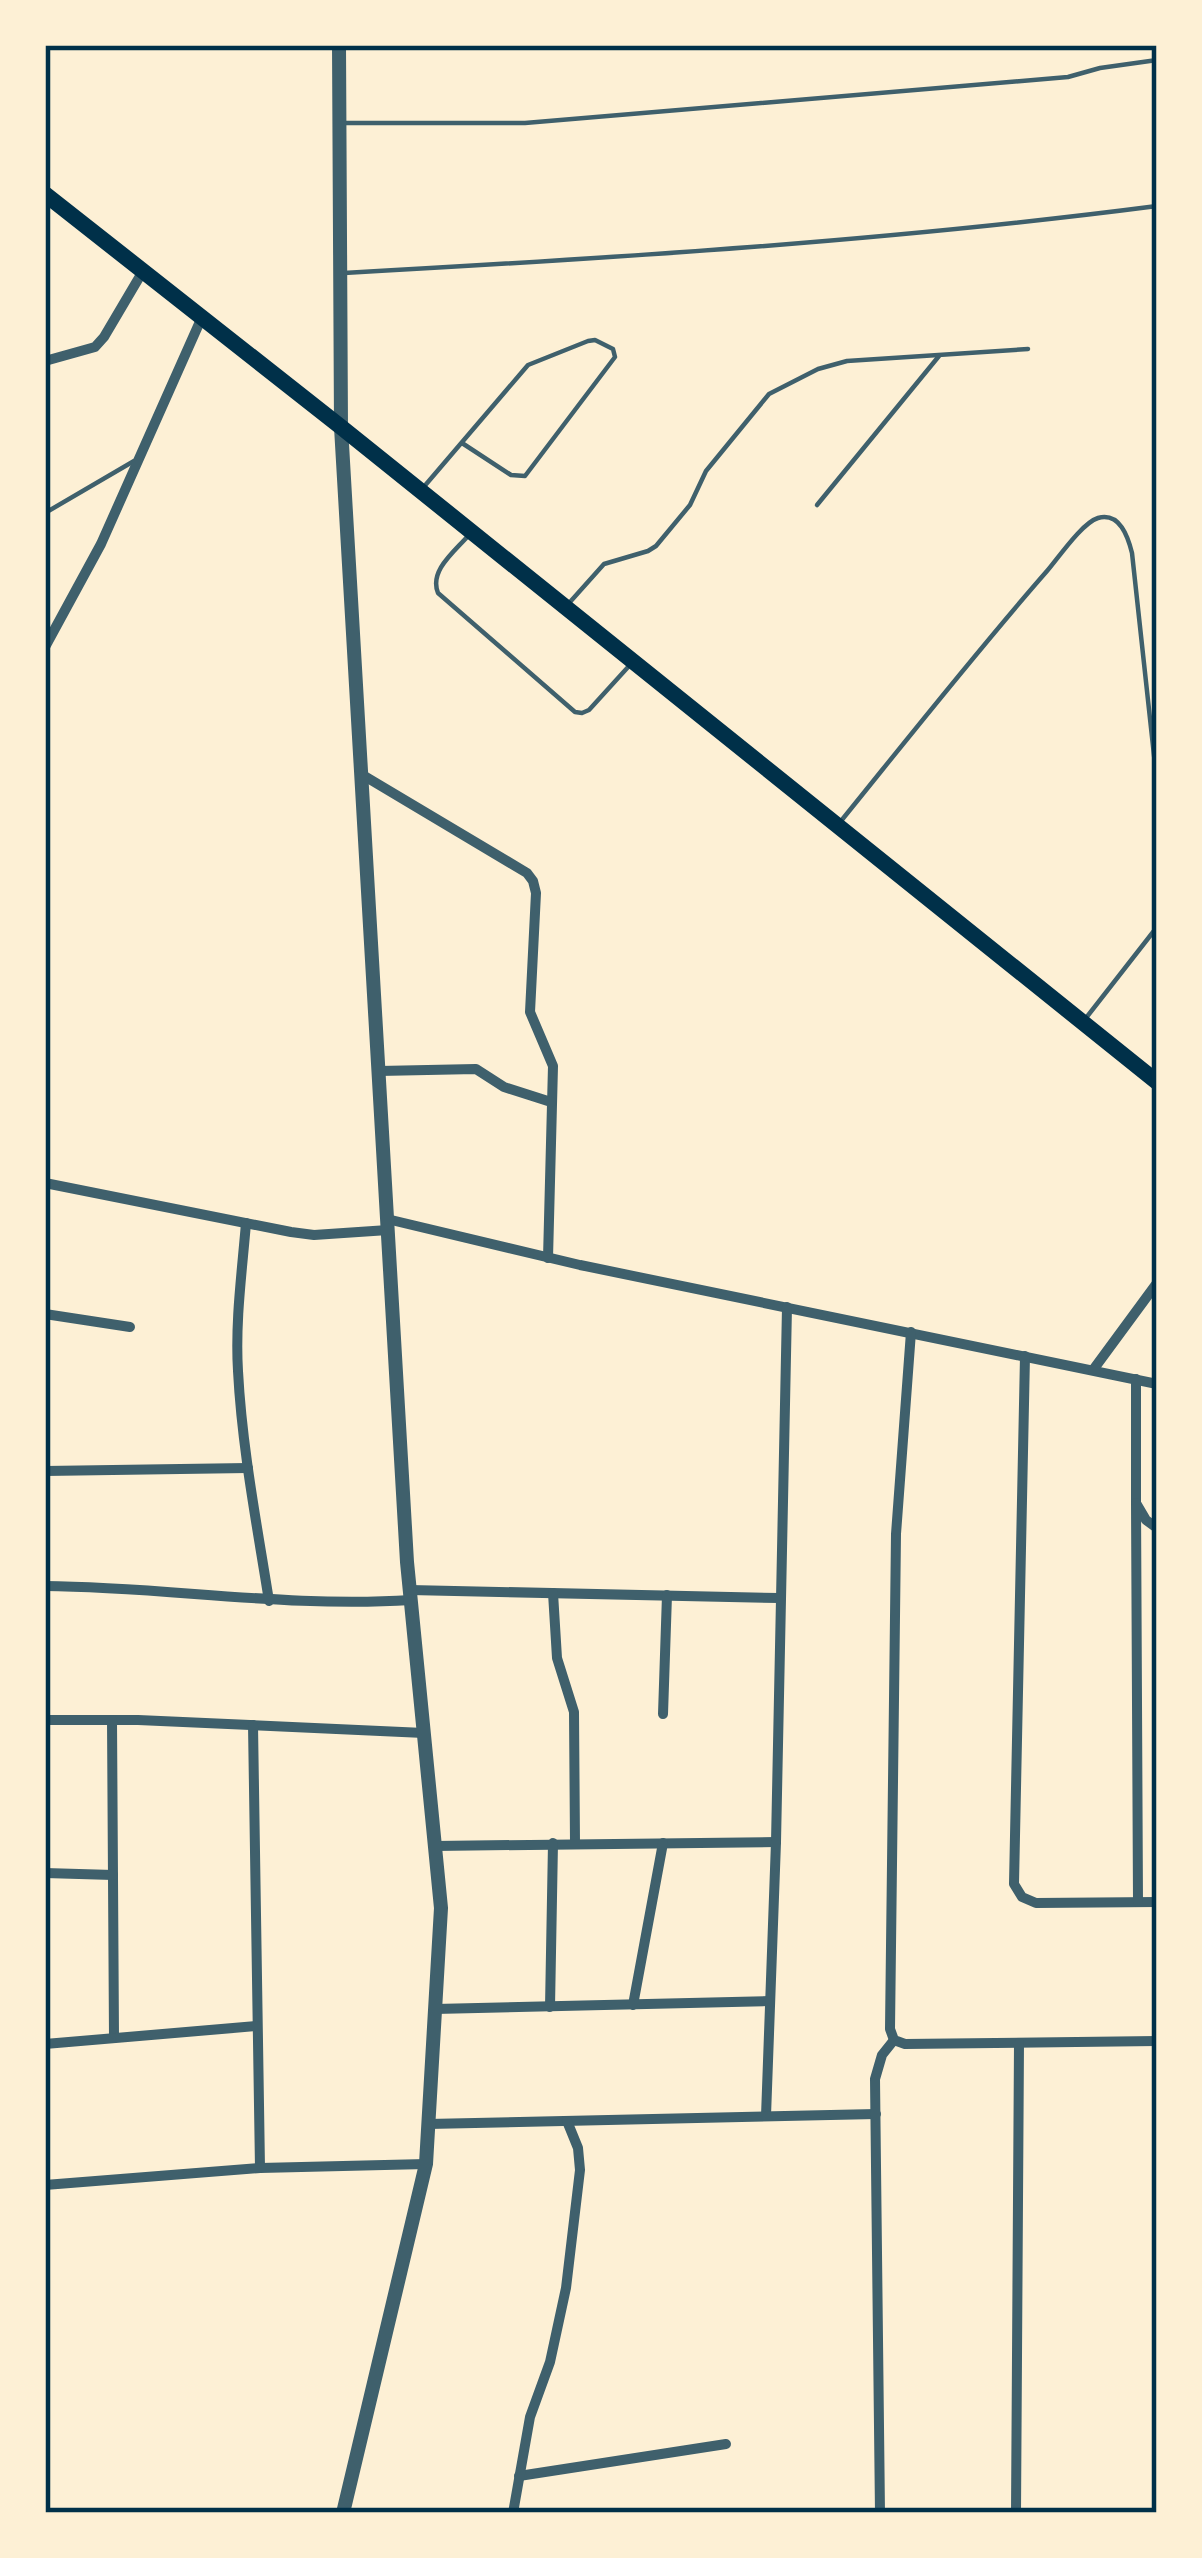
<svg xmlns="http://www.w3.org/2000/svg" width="1202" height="2558" font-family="Commissioner,sans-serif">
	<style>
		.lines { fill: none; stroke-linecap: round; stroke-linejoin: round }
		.service { stroke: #3f606c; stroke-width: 4.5 }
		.minor { stroke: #3f606c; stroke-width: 10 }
		.tertiary { stroke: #3f606c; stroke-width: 14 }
		.primary { stroke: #003049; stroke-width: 16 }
		.neatline { fill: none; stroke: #003049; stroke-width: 4.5 }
	</style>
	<rect width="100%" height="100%" fill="#fdf0d5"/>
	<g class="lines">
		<g class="service">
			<path d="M345,123H525L1068,77L1100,68L1157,60"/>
			<path d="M344,273C615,258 887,241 1157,206"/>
			<path d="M422,489L522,372L528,365L588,341L595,340L613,349L615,357L525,476L511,475L462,443"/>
			<path d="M817,505L939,356"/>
			<path d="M45,513L134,461"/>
			<path d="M468,536C454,552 429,571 438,593L575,712L582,713L589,710L629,666"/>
			<path d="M570,602L604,564L648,551L656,546L690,505L706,471L769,394L818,369L847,361L1028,349"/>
			<path d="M841,821C909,737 976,652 1047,571C1059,557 1082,523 1098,518C1120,512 1128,537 1132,553L1157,783"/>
			<path d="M1086,1018L1157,927"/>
		</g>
		<g class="minor">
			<path d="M45,361L95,347L104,337L143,271"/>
			<path d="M45,647L101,544L202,317"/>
			<path d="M361,774L527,873L533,881L536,893L530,1012L553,1066L548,1258"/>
			<path d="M379,1071L476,1069L504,1087L551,1102"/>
			<path d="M45,1183L291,1232L314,1235L388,1230"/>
			<path d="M387,1219L580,1265L1157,1384"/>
			<path d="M246,1223C242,1272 235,1322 238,1371C242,1448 257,1525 269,1601"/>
			<path d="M45,1314L130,1327"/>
			<path d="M911,1332L896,1534L890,2029L894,2040L905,2044L1157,2041"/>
			<path d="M1025,1356L1014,1884L1022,1897L1036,1903L1157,1902"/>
			<path d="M1093,1370L1157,1283"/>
			<path d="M1136,1379V1503L1146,1520L1157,1528"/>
			<path d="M45,1471L248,1468"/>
			<path d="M1136,1503L1138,1902"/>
			<path d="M45,1586C168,1587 287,1608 411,1600"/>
			<path d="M410,1590L779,1598"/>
			<path d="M553,1593L557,1658L574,1712L575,1843"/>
			<path d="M663,1714L667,1595"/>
			<path d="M45,1720H138L424,1733"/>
			<path d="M112,1720L114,2038"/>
			<path d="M253,1725L260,2168"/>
			<path d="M435,1846L776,1842"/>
			<path d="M45,1873L113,1875"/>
			<path d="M633,2005L663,1843"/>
			<path d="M550,2007L553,1843"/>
			<path d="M435,2009L770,2001"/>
			<path d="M45,2044L257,2026"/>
			<path d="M766,2116L776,1842L787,1307"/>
			<path d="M428,2124L876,2114"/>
			<path d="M45,2185L260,2168L426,2164"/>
			<path d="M519,2476L726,2444"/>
			<path d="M513,2513L530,2417L550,2362L566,2288L580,2170L578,2148L567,2121"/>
			<path d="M880,2513L875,2079L882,2055L894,2040"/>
			<path d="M1016,2513L1019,2043"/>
		</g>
		<path class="tertiary" d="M339,45L341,427L407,1562L441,1908L426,2164L343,2513"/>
		<path class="primary" d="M45,194L341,427L1157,1082"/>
	</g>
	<rect width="1202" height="2558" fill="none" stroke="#fdf0d5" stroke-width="96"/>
	<rect x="48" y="48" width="1106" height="2462" class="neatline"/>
</svg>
